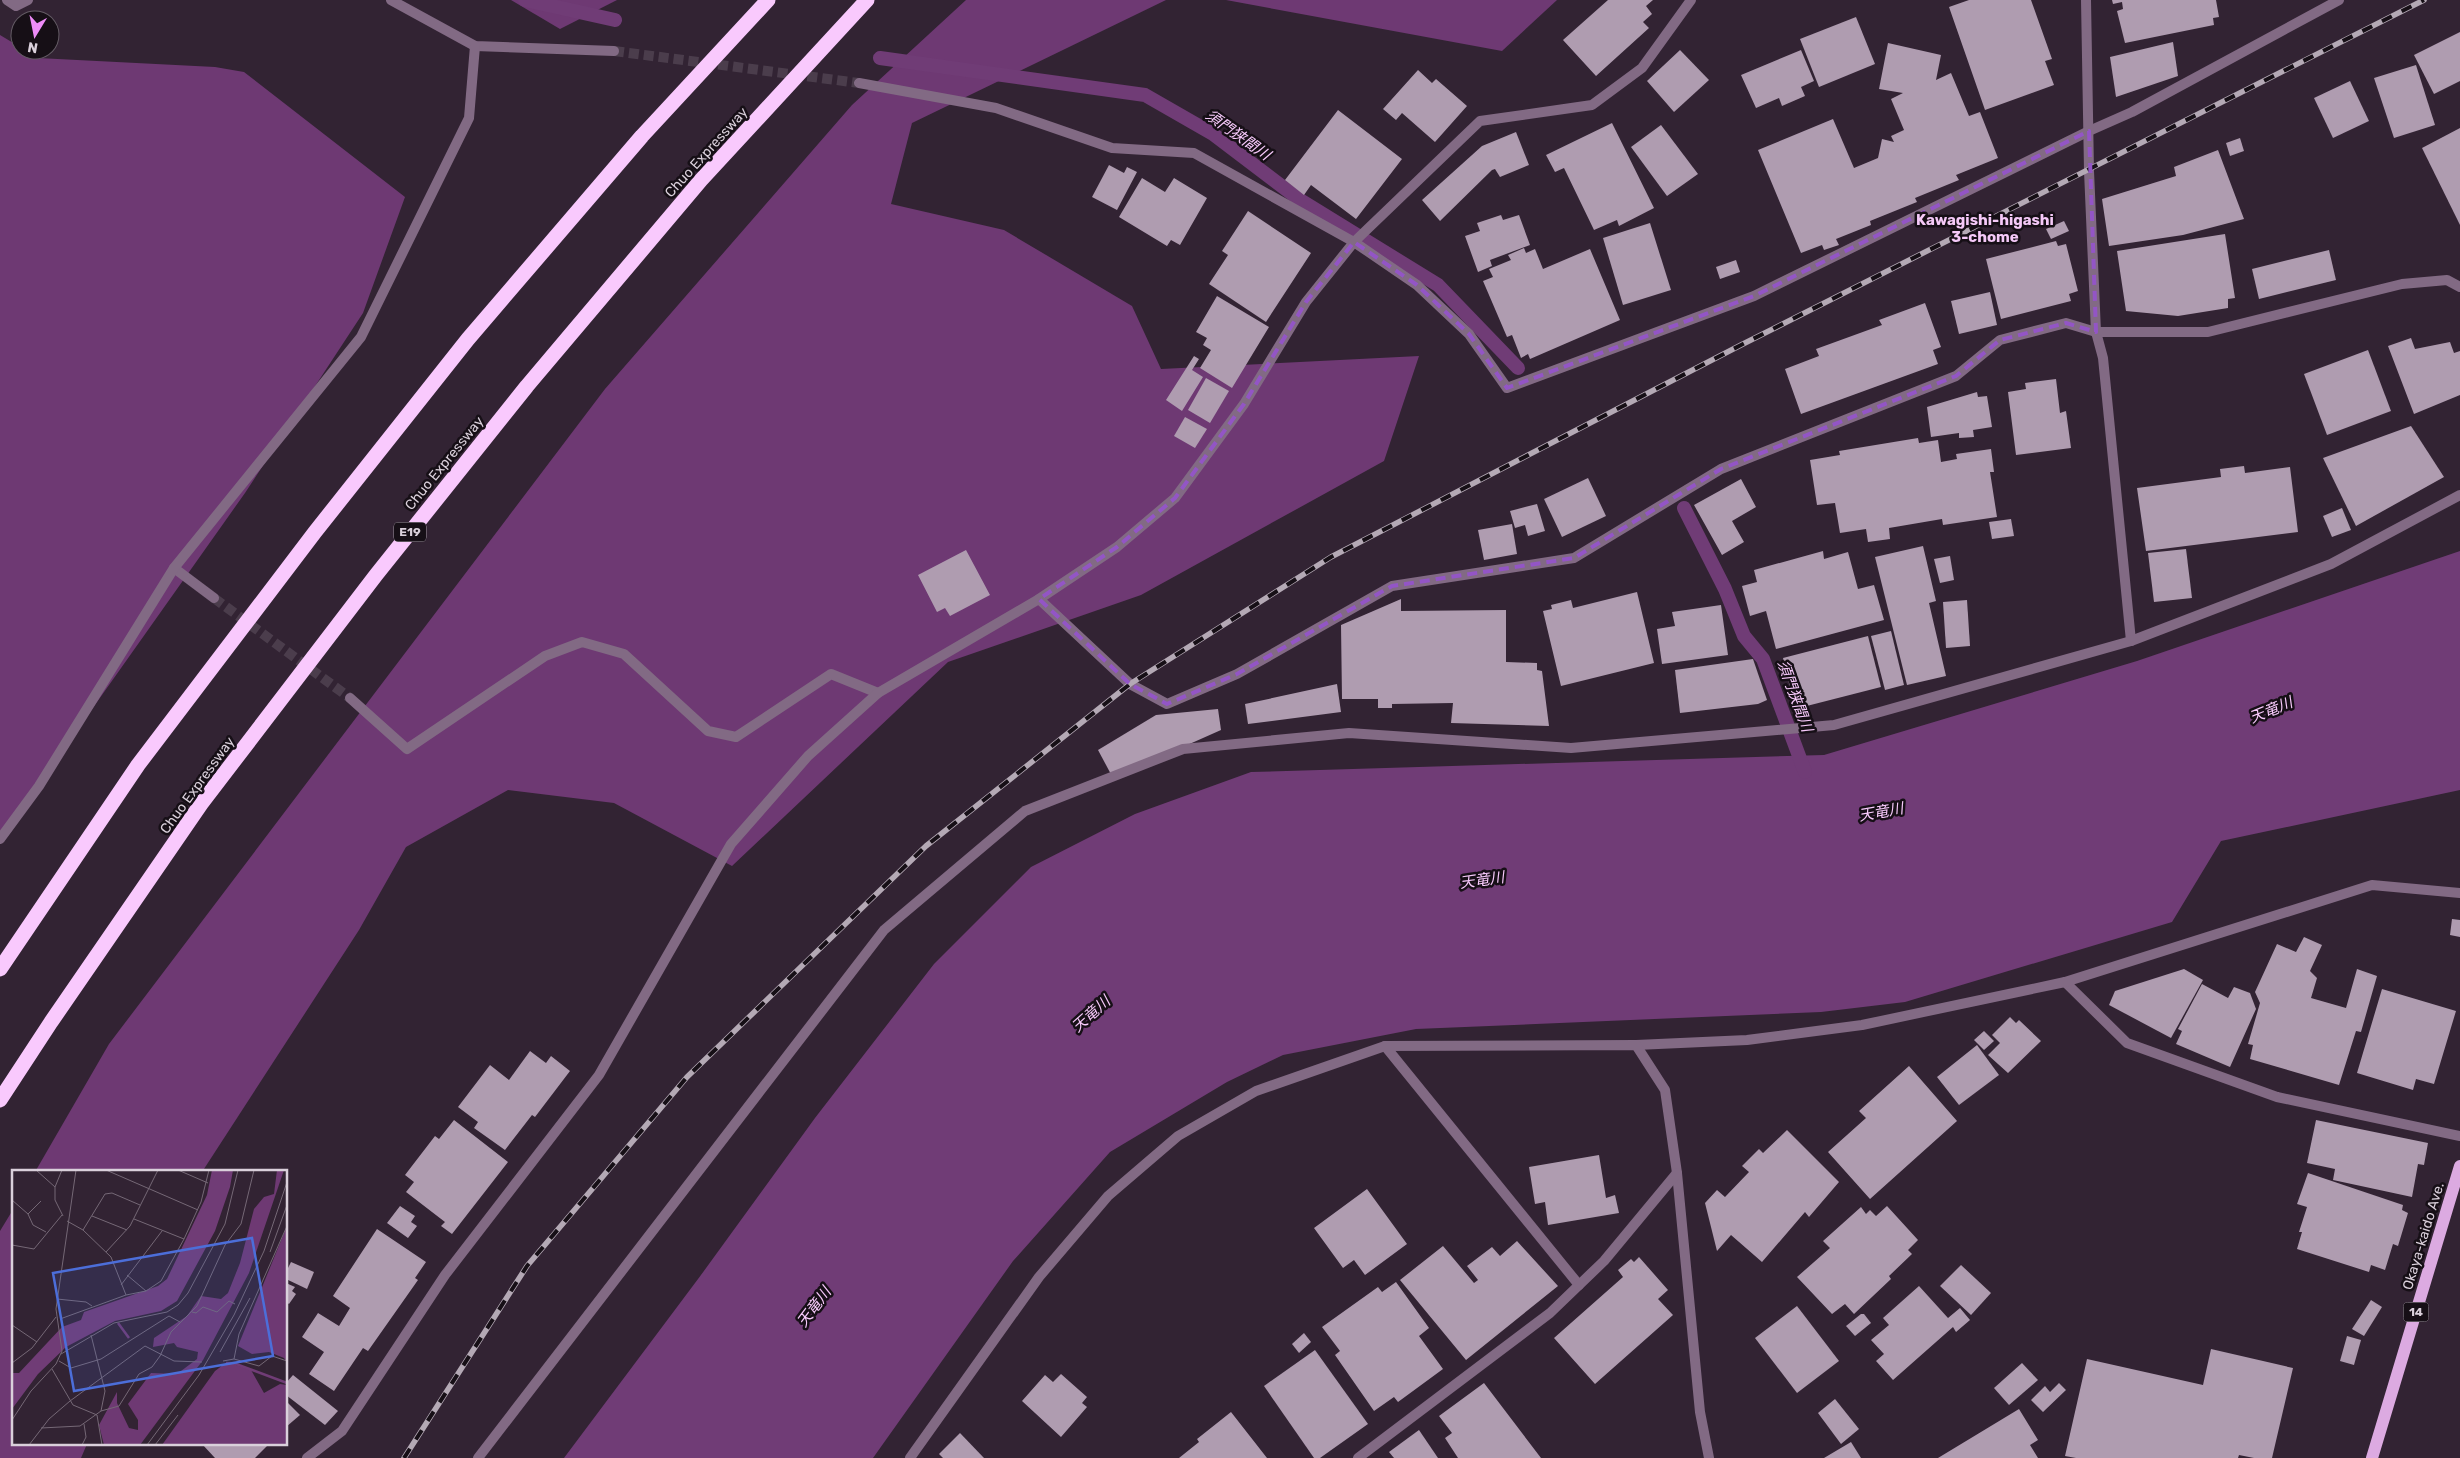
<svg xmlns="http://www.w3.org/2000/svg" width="2460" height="1458" font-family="Rubik,'Noto Sans JP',sans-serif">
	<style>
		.forest { fill: #6e3973 }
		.water { fill: #703c76 }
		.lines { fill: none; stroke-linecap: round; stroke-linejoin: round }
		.stream { stroke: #703c76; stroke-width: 14 }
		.building { fill: #af9cb0 }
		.minor-tunnel { stroke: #4b3d4c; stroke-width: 10; stroke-dasharray: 10 5; stroke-linecap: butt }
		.minor { stroke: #826a84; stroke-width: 10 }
		.primary { stroke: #dcaae1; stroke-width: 12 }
		.motorway { stroke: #f9c9fd; stroke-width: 15 }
		.rail-casing { stroke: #b4a9b5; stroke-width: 5.5 }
		.rail { stroke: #160f16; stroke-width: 4; stroke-dasharray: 11; stroke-linecap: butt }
		.marked { fill: none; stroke: #9355c6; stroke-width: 4; stroke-dasharray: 10 6; stroke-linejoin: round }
		.labels { text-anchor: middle; stroke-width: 5; stroke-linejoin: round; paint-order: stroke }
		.shield { fill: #160f16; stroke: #9f96a0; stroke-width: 1 }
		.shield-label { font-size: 12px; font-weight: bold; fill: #dad0db }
		.street-label { font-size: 14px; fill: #dad0db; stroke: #160f16 }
		.water-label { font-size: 15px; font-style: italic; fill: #f8cafc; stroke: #160f16 }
		.neighbourhood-label { font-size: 15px; font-weight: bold; fill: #f5c9f8; stroke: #160f16 }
		.inset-river { fill: none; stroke: #703c76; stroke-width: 2.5 }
		.inset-road { fill: none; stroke: #756876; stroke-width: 1 }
		.view { fill: #4c6ed9; fill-opacity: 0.15; stroke: #4c6ed9; stroke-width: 2.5 }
		.inset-edge { fill: none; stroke: #dad0db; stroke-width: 2.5 }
	</style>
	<rect width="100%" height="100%" fill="#322333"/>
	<g class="forest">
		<path d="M511,0H617L560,29Z"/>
		<path d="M966,0H1166L912,123L891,204L1004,230L1132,306L1161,369L1419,356L1384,461L1141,595L948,662L732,866L614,803L508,790L406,847L359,930L202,1172H35L109,1044L605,389L852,105Z"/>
		<path d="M1226,0H1557L1502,51Z"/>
		<path d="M0,35L20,47V50H24L38,58L215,67L244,72L405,197L363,313L245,493L0,839Z"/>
		<path d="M14,1208V1444H87L81,1458H0V1231Z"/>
	</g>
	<path class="water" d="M2460,551V790L2221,841L2172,922L1905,1002L1821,1012L1416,1029L1283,1055L1227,1082L1110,1152L1013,1261L873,1458H564L701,1275L815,1118L934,964L1031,867L1135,814L1251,772L1824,755L2137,661Z"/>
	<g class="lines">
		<g class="stream">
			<path d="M525,0L615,20"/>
			<path d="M880,58L1145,95L1213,134L1300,200L1438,285L1518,368"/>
			<path d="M1684,508L1725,589L1744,636L1763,659L1805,772"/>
		</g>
	</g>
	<g class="building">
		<path d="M1608,0H1653L1646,6L1652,14L1643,22L1649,28L1596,76L1563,40Z"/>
		<path d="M1969,0H2031L2052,59L2045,61L2054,85L1985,110L1949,7Z"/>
		<path d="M2112,0H2216L2219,17L2213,18L2214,25L2125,43L2117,11L2123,9L2122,2L2113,4Z"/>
		<path d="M1856,17L1875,64L1819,87L1800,39Z"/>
		<path d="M2460,32V81L2434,94L2414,55Z"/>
		<path d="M2173,42L2178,76L2116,97L2110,57Z"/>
		<path d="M1888,43L1941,55L1936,80L1951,73L1969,116L1980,112L1998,158L1956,175L1959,180L1915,198L1917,202L1870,221L1871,225L1836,239L1839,245L1824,250L1822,245L1801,253L1758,150L1833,119L1854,168L1878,158L1882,139L1894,142L1891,136L1904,130L1891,99L1903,93L1879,89Z"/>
		<path d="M1680,50L1709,80L1674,112L1647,81Z"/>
		<path d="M1801,50L1814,81L1801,87L1805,96L1782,106L1779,98L1756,108L1741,75Z"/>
		<path d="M2416,65L2435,125L2394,138L2374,78Z"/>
		<path d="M1418,70L1432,83L1436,79L1467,106L1435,142L1402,113L1396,120L1383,109Z"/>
		<path d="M2350,81L2369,121L2333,138L2314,98Z"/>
		<path d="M1338,110L1402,159L1356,219L1311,185L1304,195L1285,180Z"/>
		<path d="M1612,123L1654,208L1619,226L1617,220L1594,230L1564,168L1555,172L1546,155Z"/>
		<path d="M1661,125L1698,174L1667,196L1631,147Z"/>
		<path d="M2460,128V225L2422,148Z"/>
		<path d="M1516,132L1529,165L1500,177L1495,169L1492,170L1440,221L1422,200L1482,146Z"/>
		<path d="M2240,138L2244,151L2230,156L2226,143Z"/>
		<path d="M2218,150L2244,219L2183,235L2109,246L2102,199L2176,176L2174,167Z"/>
		<path d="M1109,165L1124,173L1127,167L1137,172L1117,210L1092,197Z"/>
		<path d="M1142,178L1165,192L1174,178L1207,198L1180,245L1171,240L1167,246L1119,217Z"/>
		<path d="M1248,211L1311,253L1266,322L1209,284L1228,255L1222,251Z"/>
		<path d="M1501,215L1503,220L1519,215L1530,245L1490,260L1492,266L1478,272L1465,236L1480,231L1477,223Z"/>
		<path d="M2064,221L2069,231L2051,239L2046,229Z"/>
		<path d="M1650,223L1671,290L1623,305L1603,238Z"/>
		<path d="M2225,234L2235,298L2228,299V308L2178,316L2126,311L2117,251Z"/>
		<path d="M2056,241L2058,246L2066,244L2078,291L2069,294L2071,301L2001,319L1986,259Z"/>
		<path d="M1524,248L1526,253L1535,249L1543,269L1590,249L1620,320L1530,359L1528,354L1521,358L1512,335L1507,337L1483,281L1493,277L1489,269L1511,260L1508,255Z"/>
		<path d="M2329,250L2336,280L2259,299L2252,269Z"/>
		<path d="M1736,260L1740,272L1720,279L1716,267Z"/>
		<path d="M1990,292L1997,325L1959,334L1951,301Z"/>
		<path d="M1217,296L1269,327L1232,388L1200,368L1211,350L1203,345L1207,338L1196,332Z"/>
		<path d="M1925,303L1941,347L1933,350L1938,364L1801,414L1785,369L1819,356L1816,349L1882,325L1879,320Z"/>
		<path d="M2411,338L2415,349L2450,342L2454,353L2460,351V395L2414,414L2388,346Z"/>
		<path d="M2368,350L2391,411L2327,435L2304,374Z"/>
		<path d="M1194,356L1199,359L1192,370L1203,377L1182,411L1166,400Z"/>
		<path d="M1206,378L1229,391L1210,423L1188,410Z"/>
		<path d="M2056,379L2060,413L2066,411L2071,448L2016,455L2008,392L2026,389L2025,383Z"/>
		<path d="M1977,392L1978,397L1987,396L1992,427L1973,430L1974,437L1959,438V433L1931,437L1927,407Z"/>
		<path d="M1185,417L1207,429L1195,448L1174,436Z"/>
		<path d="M2411,426L2444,477L2356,526L2323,458Z"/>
		<path d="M1918,438L1919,443L1938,440L1941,462L1957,459L1956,454L1991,449L1994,472H1990L1997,517L1943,525L1942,519L1889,528L1890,539L1868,542L1866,529L1840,533L1835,503L1817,505L1810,460L1840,455L1839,451Z"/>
		<path d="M2244,466L2245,473L2290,467L2298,532L2146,551L2137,488L2221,477L2220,469Z"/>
		<path d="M1588,478L1606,516L1562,537L1544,499Z"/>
		<path d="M1741,479L1756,507L1732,521L1744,542L1722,555L1694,505Z"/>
		<path d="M1537,504L1545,531L1528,536L1525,525L1515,528L1510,511Z"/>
		<path d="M2342,508L2351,530L2332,537L2323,516Z"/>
		<path d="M2011,519L2014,536L1992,539L1989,522Z"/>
		<path d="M1512,524L1517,554L1484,560L1478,530Z"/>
		<path d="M1923,546L1936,601L1929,603L1946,676L1907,685L1875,557Z"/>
		<path d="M2186,549L2192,598L2154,602L2148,553Z"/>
		<path d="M966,550L990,595L950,616L945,608L937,612L918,575Z"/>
		<path d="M1823,551L1824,559L1848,552L1858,589L1874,585L1884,620L1776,649L1766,611L1750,616L1742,586L1757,582L1754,570Z"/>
		<path d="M1950,556L1954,580L1940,583L1934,559Z"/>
		<path d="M1637,592L1654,663L1561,686L1543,611L1552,609L1551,605L1571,600L1573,608Z"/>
		<path d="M1401,599V611L1506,610V662L1537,663V670L1542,671L1549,726L1451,723L1453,703L1392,704V708H1378V699H1342L1341,625Z"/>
		<path d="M1967,600L1970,646L1946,648L1943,602Z"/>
		<path d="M1721,605L1728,655L1662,664L1657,629L1675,626L1672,612Z"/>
		<path d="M1891,631L1904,685L1885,690L1871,636Z"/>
		<path d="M1868,636L1881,687L1795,709L1783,658Z"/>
		<path d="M1753,659L1767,700L1758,704L1680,713L1675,670Z"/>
		<path d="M1337,684L1341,712L1248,724L1245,704Z"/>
		<path d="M1218,709L1221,730L1113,778L1098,750L1156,715Z"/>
		<path d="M2452,919L2460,920V937L2450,935Z"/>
		<path d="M2304,937L2322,945L2310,971L2317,978L2311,998L2346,1008L2357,969L2377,976L2361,1032L2356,1031L2339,1085L2250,1059L2253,1045L2248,1044L2260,1003L2255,992L2277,944L2296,952Z"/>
		<path d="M2184,969L2203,980L2171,1038L2109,1005L2115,991Z"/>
		<path d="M2202,984L2228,998L2234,987L2250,993L2256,1009L2230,1067L2176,1044L2182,1031L2178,1029Z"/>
		<path d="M2382,989L2456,1011L2434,1084L2416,1079L2413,1090L2357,1073Z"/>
		<path d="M2010,1017L2016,1023L2019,1020L2041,1041L2008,1073L1988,1055L2000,1043L1992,1035Z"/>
		<path d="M1984,1031L1994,1041L1984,1050L1974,1040Z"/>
		<path d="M1977,1045L1999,1075L1959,1105L1937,1077Z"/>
		<path d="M530,1051L546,1063L551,1056L570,1071L535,1117L532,1115L505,1150L474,1128L478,1122L458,1107L490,1065L509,1080Z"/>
		<path d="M1909,1066L1957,1121L1870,1199L1828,1152L1866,1118L1859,1111Z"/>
		<path d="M454,1120L508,1162L452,1234L441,1226L445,1222L406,1192L414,1182L405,1175L435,1136L439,1139Z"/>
		<path d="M2316,1120L2428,1143L2424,1165L2418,1164L2412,1197L2333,1180L2335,1169L2307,1163Z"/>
		<path d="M1787,1130L1839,1182L1809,1217L1805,1212L1762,1262L1731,1235L1717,1251L1705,1203L1717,1190L1725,1197L1749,1172L1742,1166L1759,1149L1763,1153Z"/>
		<path d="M1599,1155L1606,1198L1615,1195L1619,1213L1548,1225L1545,1202L1535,1204L1529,1167Z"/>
		<path d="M2308,1173L2403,1205L2402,1210L2408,1213L2398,1246L2393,1244L2385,1270L2371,1265L2369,1272L2297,1249L2302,1232H2299L2307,1207L2297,1204Z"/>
		<path d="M1367,1189L1407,1244L1365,1275L1354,1260L1343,1268L1314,1228Z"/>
		<path d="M400,1206L415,1216L411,1222L417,1226L408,1238L387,1223Z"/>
		<path d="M1887,1206L1918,1240L1908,1250L1912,1254L1889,1276L1891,1279L1854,1314L1845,1304L1832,1314L1797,1277L1830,1248L1823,1241L1861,1207L1866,1214L1870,1210L1876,1216Z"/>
		<path d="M377,1229L426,1262L415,1278L418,1280L368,1351L363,1348L334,1391L309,1374L324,1352L302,1337L318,1313L339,1326L350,1308L333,1296Z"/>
		<path d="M1517,1241L1558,1286L1466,1360L1400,1280L1443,1246L1474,1283L1478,1280L1467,1266L1492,1247L1500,1256Z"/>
		<path d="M1639,1257L1668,1290L1658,1299L1673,1315L1595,1384L1554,1338L1623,1277L1618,1270L1631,1259L1634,1262Z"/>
		<path d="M291,1262L314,1272L307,1289L286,1279V1272Z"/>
		<path d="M1961,1265L1991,1293L1971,1315L1940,1286Z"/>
		<path d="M1396,1282L1429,1328L1419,1336L1443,1369L1398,1402L1394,1397L1374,1411L1335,1355L1340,1351L1322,1327L1378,1287L1382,1292Z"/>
		<path d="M286,1283L295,1287L292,1291L296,1294L289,1304L286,1302Z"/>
		<path d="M1919,1286L1948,1318L1960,1308L1970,1320L1956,1332L1953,1327L1893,1380L1876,1361L1884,1354L1871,1340L1889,1325L1883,1318Z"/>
		<path d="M2371,1300L2382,1307L2364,1336L2352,1329Z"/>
		<path d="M1797,1306L1839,1361L1797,1393L1755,1338Z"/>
		<path d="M1861,1314H1864L1871,1323L1855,1336L1846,1326Z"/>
		<path d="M1304,1333L1311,1342L1299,1353L1292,1344Z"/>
		<path d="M2347,1336L2361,1340L2354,1365L2340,1361Z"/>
		<path d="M2211,1349L2293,1368L2272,1458H2254L2239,1455L2238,1458H2076L2065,1456L2087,1359L2203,1385Z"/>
		<path d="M1315,1350L1368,1424L1320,1458H1314L1264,1386Z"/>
		<path d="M2022,1363L2038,1380L2009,1405L1994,1388Z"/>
		<path d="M1061,1374L1087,1397L1082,1403L1087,1407L1061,1437L1022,1401L1045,1375L1053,1382Z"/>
		<path d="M293,1375L338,1411L325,1425L286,1395V1383Z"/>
		<path d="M1484,1383L1541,1458H1458L1445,1438L1452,1433L1439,1416Z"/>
		<path d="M2059,1383L2066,1390L2043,1412L2031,1400L2045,1386L2050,1392Z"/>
		<path d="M1835,1399L1859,1429L1841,1444L1818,1413Z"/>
		<path d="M286,1401L300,1415L286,1427Z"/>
		<path d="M2019,1409L2038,1440L2030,1445L2038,1458H1938Z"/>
		<path d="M1231,1412L1267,1458H1179L1199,1442L1197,1439Z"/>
		<path d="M1419,1430L1438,1458H1394L1389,1452Z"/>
		<path d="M960,1433L984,1458H943L939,1454Z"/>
		<path d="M1851,1442L1861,1458H1824Z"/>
		<path d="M202,1444H269L255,1458H215Z"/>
	</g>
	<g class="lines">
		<g class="minor-tunnel">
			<path d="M614,51L859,83"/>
			<path d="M214,598L350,698"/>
		</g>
		<g class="minor">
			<path d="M7,0L16,6L28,0"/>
			<path d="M391,0L475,46L614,51"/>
			<path d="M2086,0L2089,171L2096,332L2103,358L2131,641"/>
			<path d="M859,83L996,108L1112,148L1194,153L1354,242L1417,285L1469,334L1507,388L1754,296L2089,131L2132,112L2339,0"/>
			<path d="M174,568L214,598"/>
			<path d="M1039,599L1130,684L1167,704L1237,674L1392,586L1574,558L1721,469L1956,376L2000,340L2066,323L2096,332H2208L2402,284L2447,280L2460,287"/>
			<path d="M350,698L407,749L545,656L582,642L624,654L708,731L736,737L831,674L878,693"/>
			<path d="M0,839L39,786L174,568L361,337L469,118L475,46"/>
			<path d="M2065,982L2127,1043L2277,1097L2460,1136"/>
			<path d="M1636,1045L1747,1040L1862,1025L2065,982L2372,885L2460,893"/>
			<path d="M1385,1046L1579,1285"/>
			<path d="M307,1458L342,1431L445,1275L599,1075L731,844L808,756L878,693L1039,599L1117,547L1175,498L1244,404L1306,302L1354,242L1480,121L1592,105L1642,68L1691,0"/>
			<path d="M478,1458L884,930L1025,811L1183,749L1349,733L1571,748L1834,725L2131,641L2331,564L2460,495"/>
			<path d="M910,1458L1039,1277L1108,1196L1178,1136L1256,1091L1385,1046L1636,1045L1665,1090L1677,1173L1700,1412L1709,1458"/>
			<path d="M1358,1458L1550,1313L1604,1261L1677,1173"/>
		</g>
		<path class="primary" d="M2372,1458L2460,1166"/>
		<g class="motorway">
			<path d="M0,969L138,765L315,532L468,339L642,136L768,0"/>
			<path d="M0,1100L51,1022L201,804L376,575L527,386L701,180L867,0"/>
		</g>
		<defs>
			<path id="rail" d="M404,1458L527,1266L687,1077L926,846L1130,684L1331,557L1741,345L2424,0"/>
		</defs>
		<use href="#rail" class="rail-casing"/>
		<use href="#rail" class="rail"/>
	</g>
	<path class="marked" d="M2089,131L2096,332L2066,323L2000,340L1956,376L1721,469L1574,558L1392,586L1237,674L1167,704L1130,684L1039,599L1117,547L1175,498L1244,404L1306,302L1354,242L1417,285L1469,334L1507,388L1754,296Z"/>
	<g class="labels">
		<g class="shield">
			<rect x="394" y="522.5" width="32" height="19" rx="4"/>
			<rect x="2403.5" y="1302.5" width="25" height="19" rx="4"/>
		</g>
		<g class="shield-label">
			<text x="410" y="536">E19</text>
			<text x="2416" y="1316">14</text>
		</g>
		<g class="street-label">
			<text transform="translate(706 152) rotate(-48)" y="5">Chuo Expressway</text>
			<text transform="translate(444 463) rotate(-51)" y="5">Chuo Expressway</text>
			<text transform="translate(197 785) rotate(-54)" y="5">Chuo Expressway</text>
			<text transform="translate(2423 1236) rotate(-73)" y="5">Okaya-kaido Ave.</text>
		</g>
		<g class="water-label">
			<text transform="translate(1238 135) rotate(35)" y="5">須門狭間川</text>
			<text transform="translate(1795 696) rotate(70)" y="5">須門狭間川</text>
			<text transform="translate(2271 710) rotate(-22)" y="5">天竜川</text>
			<text transform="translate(1881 812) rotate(-10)" y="5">天竜川</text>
			<text transform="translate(1482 880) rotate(-8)" y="5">天竜川</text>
			<text transform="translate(1091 1014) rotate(-42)" y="5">天竜川</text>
			<text transform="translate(814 1307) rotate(-53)" y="5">天竜川</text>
		</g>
		<g class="neighbourhood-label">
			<text x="1985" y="225">Kawagishi-higashi<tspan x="1985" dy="17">3-chome</tspan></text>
		</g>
	</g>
	<g transform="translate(12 1170)">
		<rect width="275" height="275" fill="#322333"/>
		<path d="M265,0H272L237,103L191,190L128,275H92L87,255L105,222V233L117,258L126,260V250L116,234L139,203L165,204L185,189L186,182L165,177L162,173L141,177L142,168L175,146L189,126L209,129L216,123L228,93L242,39L252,27L262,24ZM275,56V193L272,188L257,182L240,184L226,176ZM215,192L239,200L252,223L268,214L275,215V275H150L203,201Z" fill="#6e3973"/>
		<path d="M200,0H221L218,17L203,61L165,131L149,141L103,151L54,177L26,204L0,239V203H7L50,157L69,150L72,142L146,116L155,109L195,25Z" fill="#703c76"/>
		<path class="inset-river" d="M106,153L117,168M214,193L224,194L275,213"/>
		<path class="inset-road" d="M24,0L43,17M50,0L43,17V30L51,46M94,0L186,40M166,0L196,13M0,30L16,44L21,55L34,62M16,44L29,31M80,46L115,60M122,49L172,69L189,32L197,0M55,51L71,60L99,87L114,125L134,121L149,111L172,69M71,60L93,24L100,23L128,35M0,75L22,79L50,45M94,82L118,56L146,0M258,82L275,35M115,105L134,121M109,115L150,61M45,129L74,132L80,136M180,142L184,143L191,137L205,142L217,131L223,134M48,149L114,125M0,155L25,172M208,182L238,128M49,184L102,153L155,142L166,135L176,123L213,54L226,0M222,189L227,164L275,56M47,191L59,198L89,189L157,146L168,152M211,191L222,189L247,196L260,186L275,191M0,193L20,178L44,147M40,199L61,235L85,245M89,241L107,236L127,204L140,197L148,186L159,162L185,136L213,75L229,54L242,0M85,245L90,275M0,250L19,221L44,194L50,181L44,139L64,0M29,258L68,256L89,241L93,221L79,165M17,275L37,249L58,231L133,176L162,191L190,192M70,275L74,267L72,254M135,275L187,205L222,145L252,81L275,12M143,275L166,245"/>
		<path class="view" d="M240,68L261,186L62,221L41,103Z"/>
		<rect width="275" height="275" class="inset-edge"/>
	</g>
	<g transform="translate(35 35) rotate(190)"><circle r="24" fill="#160f16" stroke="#645c65"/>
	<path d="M0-4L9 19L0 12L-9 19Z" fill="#ee8cf8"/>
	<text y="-8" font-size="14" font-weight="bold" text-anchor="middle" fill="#dad0db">N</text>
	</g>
</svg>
